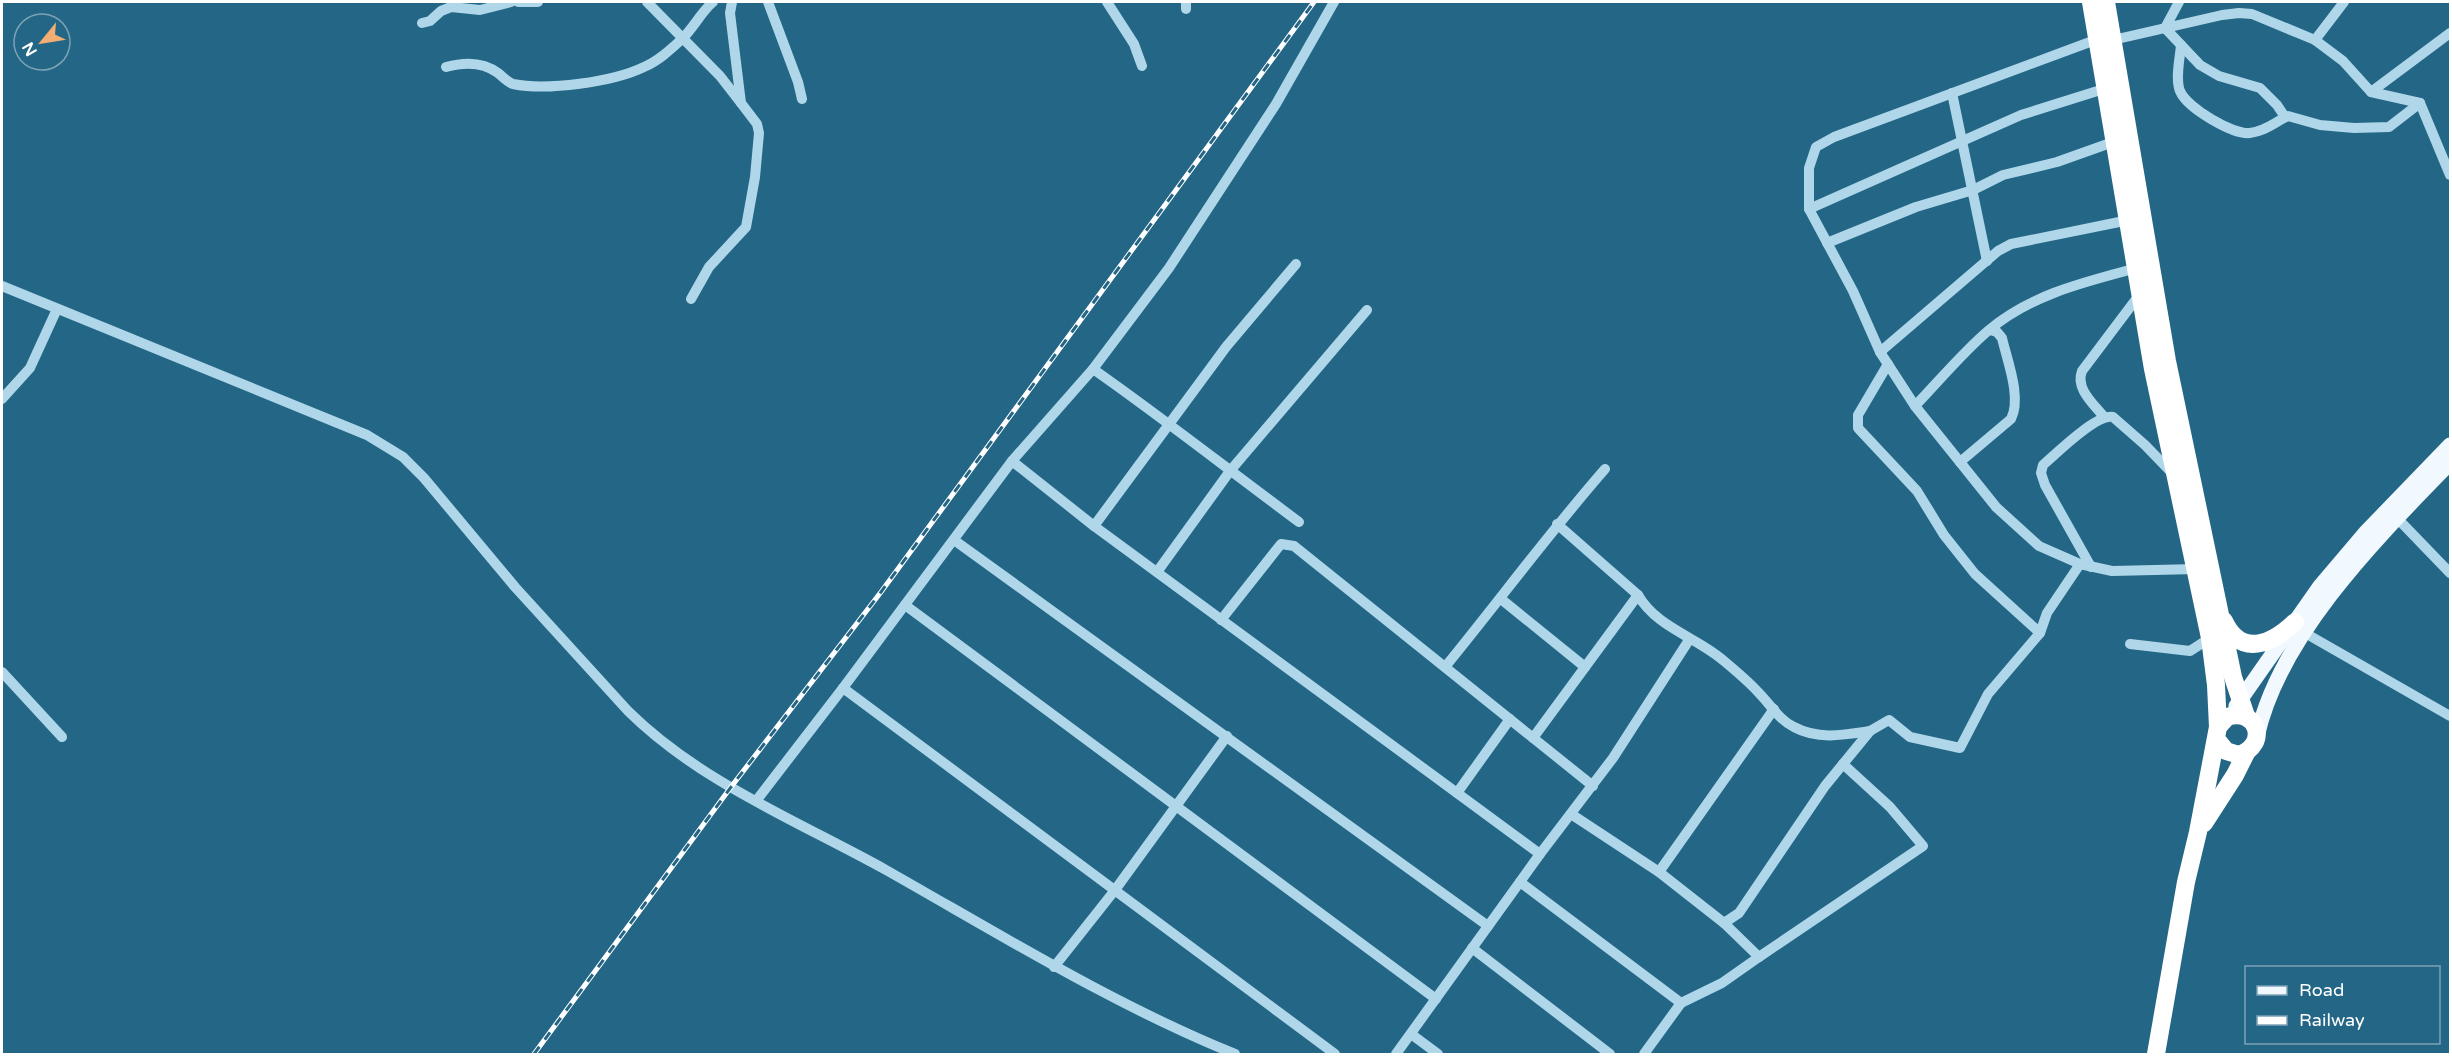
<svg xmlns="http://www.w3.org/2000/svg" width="2452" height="1056" font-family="'Varela Round',sans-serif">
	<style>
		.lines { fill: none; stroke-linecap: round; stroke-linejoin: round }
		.minor { stroke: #afd7e9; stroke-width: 10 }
		.major { stroke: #f1f9fe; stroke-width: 15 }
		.highway { stroke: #fff; stroke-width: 18 }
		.rail-casing { stroke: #fff; stroke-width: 5 }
		.rail { stroke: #246686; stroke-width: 3; stroke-dasharray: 9; stroke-linecap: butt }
	</style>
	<rect width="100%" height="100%" fill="#246686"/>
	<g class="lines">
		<g class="minor">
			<path d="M518,2H538"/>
			<path d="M647,2L720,76L741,103"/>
			<path d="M768,2L798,82L802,99"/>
			<path d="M1107,2L1134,44L1142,66"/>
			<path d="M1186,2V9"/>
			<path d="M422,23L430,21L441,11L451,7L480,10L511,2"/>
			<path d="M2165,28L2200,65L2219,76L2260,88L2277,105L2285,117"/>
			<path d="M2165,28L2179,2"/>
			<path d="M2113,40L2222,15L2239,13L2252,14L2315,40L2343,61L2371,92L2420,103"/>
			<path d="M2315,40L2344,2"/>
			<path d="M2181,45C2180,58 2175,79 2180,91C2187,108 2233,135 2250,133C2266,131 2275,122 2288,116L2320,125L2354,128L2389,127L2420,103"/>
			<path d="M446,67C464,62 482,61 498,73C503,77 507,82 513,84C547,91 613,82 644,67C658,61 670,50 681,40C693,29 701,12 713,2"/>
			<path d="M2107,88L2021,115L1809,209L1853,291L1880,352L1915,406L1996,507L2039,546L2080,564L2112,571L2197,569"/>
			<path d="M2371,92L2450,33"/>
			<path d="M1952,93L1987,261"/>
			<path d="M2420,103L2450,175"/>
			<path d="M1809,209V168L1816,147L1834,137L2098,39"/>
			<path d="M1827,243L1916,207L1973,190L2003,175L2057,162L2116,141"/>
			<path d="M2,286L367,435L403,457L424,478L515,587L628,711C701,783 798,821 886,870C1001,935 1112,1004 1235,1054"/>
			<path d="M691,299L709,267L746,227L755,177L759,133L757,124L741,103L730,13L732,2"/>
			<path d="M1880,352L1998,251L2011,244L2129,220"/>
			<path d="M1888,364L1858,415V428L1917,491L1944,535L1975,574L2040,633"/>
			<path d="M1093,369C1163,418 1230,471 1299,522"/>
			<path d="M2,399L30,368L57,309"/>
			<path d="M1915,406C1939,381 1963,352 1989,330C2032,294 2085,282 2137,268"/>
			<path d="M2104,417C2094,404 2075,389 2082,371L2140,294"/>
			<path d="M1012,461L1094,526L1540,854"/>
			<path d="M1960,462L2011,419C2022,398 2007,360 2002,338L1997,332L1990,330"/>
			<path d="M2397,518L2450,573"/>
			<path d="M1557,524L1638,595C1657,628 1697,637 1724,661C1736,671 1748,681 1758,692C1770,704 1779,720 1794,727C1818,740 1844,735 1870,731"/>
			<path d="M1094,526L1226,347L1296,264"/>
			<path d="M954,540L1488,926"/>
			<path d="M2091,567L2045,485L2041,473L2043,465C2057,453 2096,414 2113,417L2145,445L2174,475"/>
			<path d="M1157,572L1230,471L1367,310"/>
			<path d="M1501,599L1585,667"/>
			<path d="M905,605L1436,999"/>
			<path d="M1221,620L1281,544L1294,546L1593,786"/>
			<path d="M2305,633L2450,716"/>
			<path d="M2130,644L2190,651L2210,638"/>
			<path d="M1445,667C1499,601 1549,533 1605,469"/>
			<path d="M2,672L62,737"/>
			<path d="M843,688L1335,1054"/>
			<path d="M1533,738L1638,595"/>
			<path d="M1457,793L1510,719"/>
			<path d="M756,801L843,688L1012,461L1093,369L1169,268L1276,104L1334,2"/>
			<path d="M1571,814L1659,872L1724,923"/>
			<path d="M1659,872L1774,709"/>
			<path d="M1520,882L1681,1003"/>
			<path d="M1472,948L1610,1054"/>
			<path d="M1759,957L1923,846L1890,807L1843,764"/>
			<path d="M1054,967L1115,890L1227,736"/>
			<path d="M1411,1034L1438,1054"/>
			<path d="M1396,1054L1540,854L1613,758L1689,640"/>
			<path d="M1644,1054L1681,1003L1722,983L1759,957L1724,923L1739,913L1825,786L1870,731L1889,720L1910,737L1960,748L1988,694L2040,633L2047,613L2080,564"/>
		</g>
		<g class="major">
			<path d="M2236,706L2320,586L2365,533L2450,445"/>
			<path d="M2257,737C2279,635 2379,536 2450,463"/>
		</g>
		<g class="highway">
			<path d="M2091,2L2153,369L2210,638L2216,685L2218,727"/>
			<path d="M2106,2L2167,361L2233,677L2246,716"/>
			<path d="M2224,621C2241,658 2272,644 2295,622"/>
			<path d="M2204,823L2235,775L2246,753"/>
			<path d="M2156,1054L2186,882L2198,832L2218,727L2227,717C2258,707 2269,745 2239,755L2226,751L2217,740"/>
		</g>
		<defs>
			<path id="rail" d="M534,1054L731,787L881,592L1314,2"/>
		</defs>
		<use href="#rail" class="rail-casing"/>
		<use href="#rail" class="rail"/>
	</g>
	<rect width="2452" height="1056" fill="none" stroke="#ffffff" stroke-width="6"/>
	<rect x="2245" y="966" width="195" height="78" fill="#246686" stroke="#7ca3b6" stroke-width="1.5"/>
	<rect x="2257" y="986" width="30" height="9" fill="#f1f9fe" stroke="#7ca3b6" stroke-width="1.5"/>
	<text x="2299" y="996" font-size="18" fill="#ffffff">Road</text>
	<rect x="2257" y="1016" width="30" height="9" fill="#ffffff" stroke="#7ca3b6" stroke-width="1.5"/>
	<text x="2299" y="1026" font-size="18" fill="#ffffff">Railway</text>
	<g transform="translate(42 42) rotate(240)"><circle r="28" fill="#246686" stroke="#7ca3b6" stroke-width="1.5"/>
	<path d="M0-4.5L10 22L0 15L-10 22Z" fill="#f3af72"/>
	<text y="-9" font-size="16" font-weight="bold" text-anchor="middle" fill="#ffffff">N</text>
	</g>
</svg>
